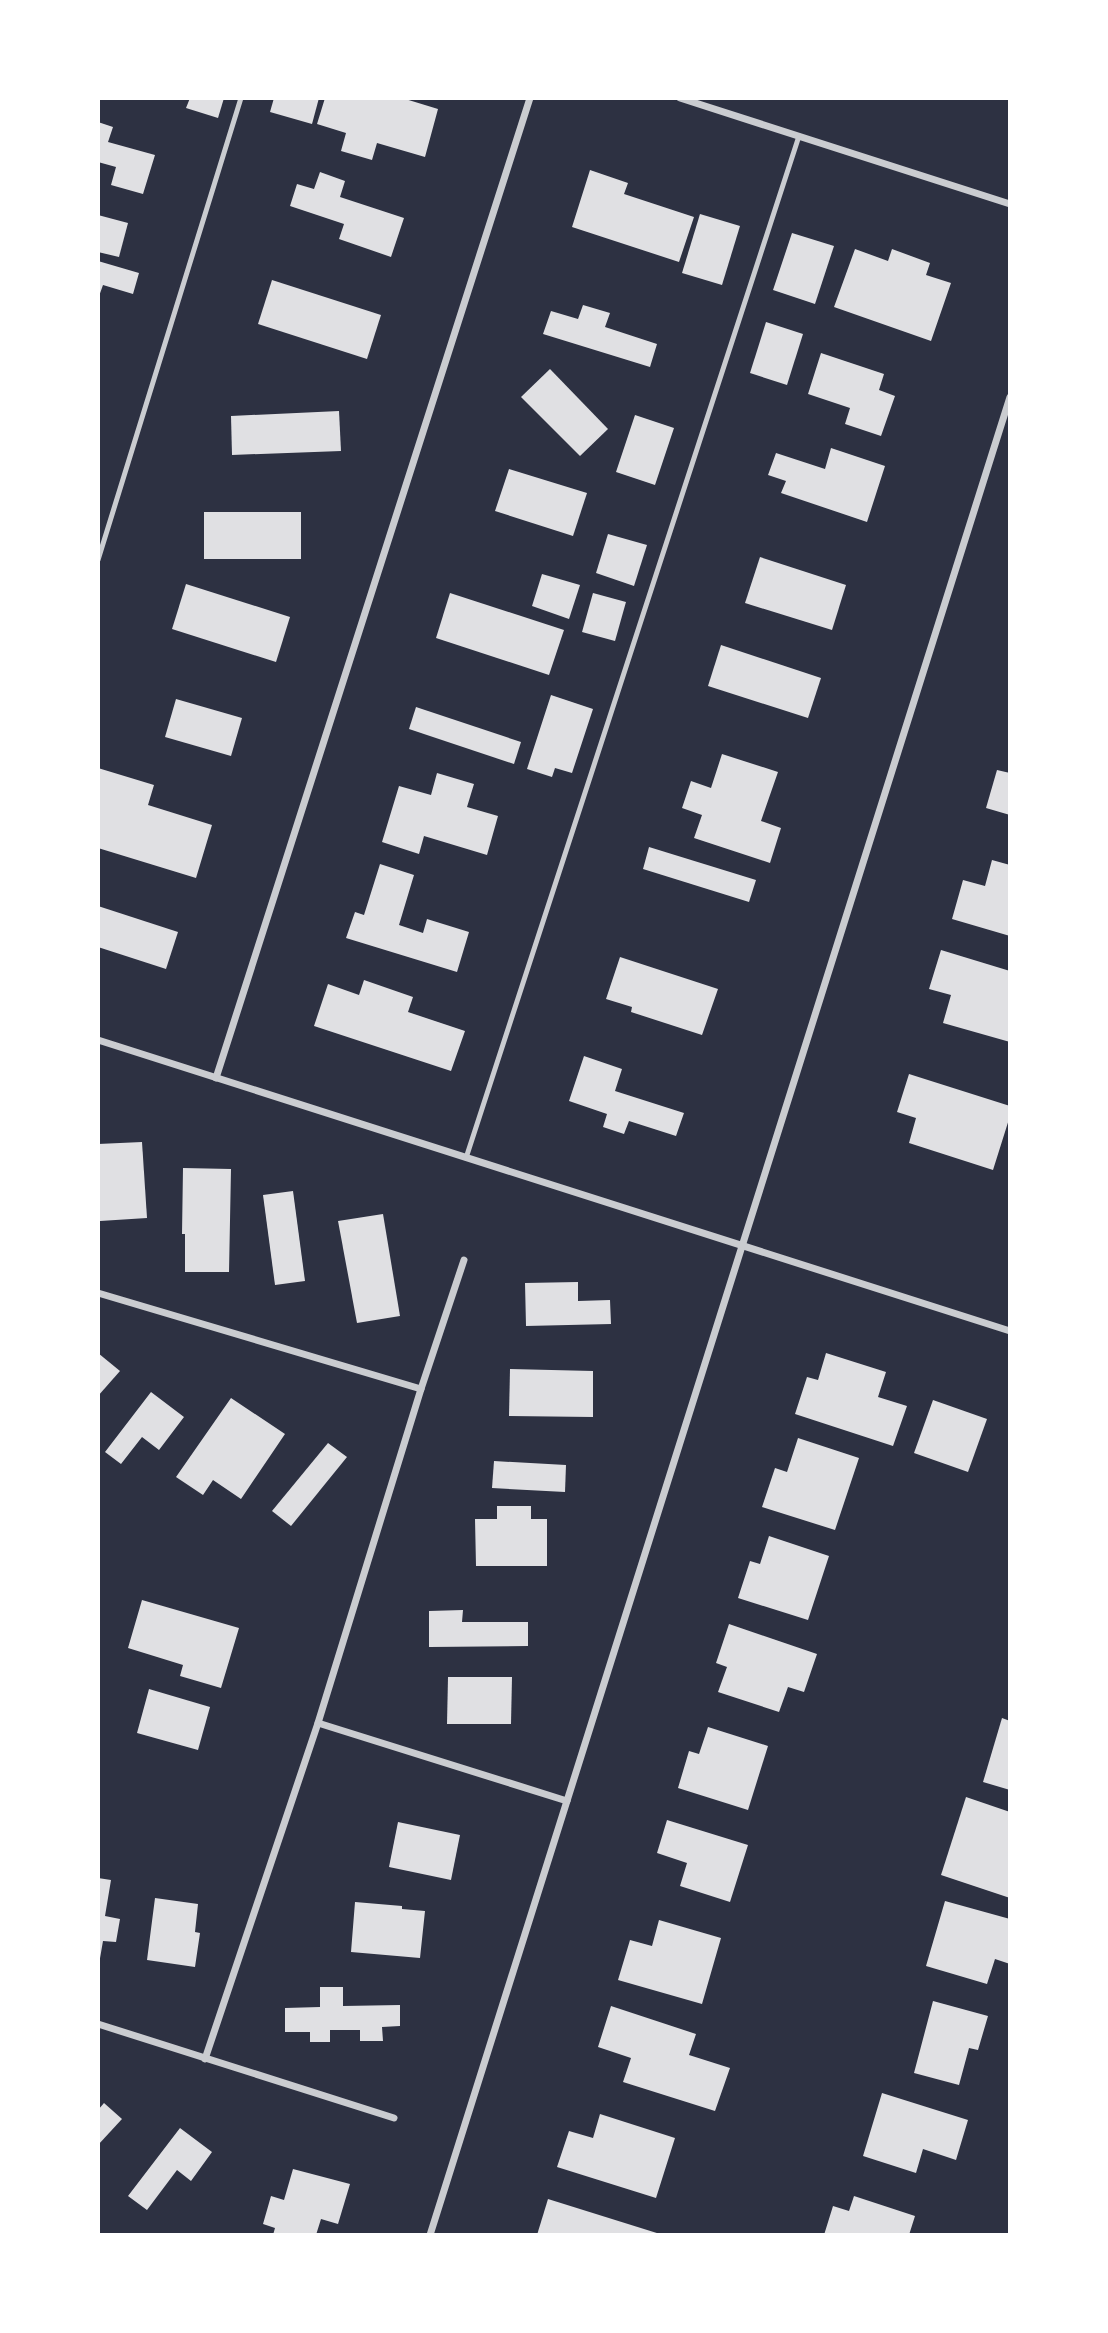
<svg xmlns="http://www.w3.org/2000/svg" width="1108" height="2333" font-family="Commissioner,sans-serif">
	<style>
		.building { fill: #e0e0e3 }
		.lines { fill: none; stroke-linecap: round; stroke-linejoin: round }
		.service { stroke: #caccd0; stroke-width: 5 }
		.minor { stroke: #caccd0; stroke-width: 7 }
	</style>
	<rect width="100%" height="100%" fill="#2d3142"/>
	<g class="building">
		<path d="M190,98H224L218,118L186,108Z"/>
		<path d="M274,98H319L312,124L270,112Z"/>
		<path d="M325,98H402L438,109L425,157L377,143L372,160L341,151L346,133L317,124Z"/>
		<path d="M98,122L113,127L108,142L155,155L143,194L111,185L116,167L98,162Z"/>
		<path d="M590,170L628,183L624,194L694,217L679,262L572,227Z"/>
		<path d="M320,172L345,181L340,197L404,218L391,257L339,239L344,224L290,206L297,184L314,189Z"/>
		<path d="M700,214L740,226L722,285L682,273Z"/>
		<path d="M98,215L128,223L119,257L98,252Z"/>
		<path d="M792,233L834,246L815,304L773,290Z"/>
		<path d="M855,249L888,261L892,249L930,263L926,275L951,283L931,341L834,307Z"/>
		<path d="M98,261L139,273L133,294L103,285L98,299Z"/>
		<path d="M272,280L381,315L367,359L258,324Z"/>
		<path d="M583,305L610,313L605,327L657,344L650,367L543,334L551,311L578,319Z"/>
		<path d="M766,322L803,334L787,385L750,373Z"/>
		<path d="M821,353L884,374L879,390L895,396L881,436L845,424L850,408L808,394Z"/>
		<path d="M550,369L608,429L580,456L521,397Z"/>
		<path d="M339,411L341,451L232,455L231,416Z"/>
		<path d="M635,415L674,428L655,485L616,472Z"/>
		<path d="M831,448L885,466L867,522L781,493L786,481L768,475L776,453L825,469Z"/>
		<path d="M509,469L587,493L573,536L495,511Z"/>
		<rect x="204" y="512" width="97" height="47"/>
		<path d="M608,534L647,545L634,586L596,573Z"/>
		<path d="M760,557L846,585L832,630L745,603Z"/>
		<path d="M542,574L580,585L569,619L532,606Z"/>
		<path d="M186,584L290,617L276,662L172,629Z"/>
		<path d="M450,593L564,630L549,675L436,638Z"/>
		<path d="M593,593L626,602L615,641L582,632Z"/>
		<path d="M721,645L821,678L808,718L708,686Z"/>
		<path d="M551,695L593,709L572,773L555,768L552,777L527,769Z"/>
		<path d="M176,699L242,718L231,756L165,737Z"/>
		<path d="M416,707L521,742L514,764L409,729Z"/>
		<path d="M722,754L778,772L761,821L781,828L770,863L694,838L702,815L682,808L691,781L711,788Z"/>
		<path d="M98,768L154,785L148,805L212,825L196,878L98,848Z"/>
		<path d="M997,770L1010,773V815L986,808Z"/>
		<path d="M437,773L474,784L467,807L498,816L487,855L424,836L419,854L382,842L399,786L431,795Z"/>
		<path d="M649,847L756,880L749,902L643,869Z"/>
		<path d="M992,860L1010,865V936L952,919L963,880L985,886Z"/>
		<path d="M380,864L414,875L399,925L423,933L427,919L469,932L457,972L346,938L355,912L364,915Z"/>
		<path d="M98,906L178,932L166,969L98,947Z"/>
		<path d="M941,950L1010,971V1042L943,1023L951,995L929,989Z"/>
		<path d="M620,957L718,989L702,1035L631,1012L632,1007L606,999Z"/>
		<path d="M364,980L413,997L408,1012L465,1031L451,1071L314,1026L328,984L359,995Z"/>
		<path d="M584,1056L622,1069L615,1091L684,1113L676,1136L629,1121L624,1134L603,1127L607,1114L569,1101Z"/>
		<path d="M909,1074L1010,1106V1116L993,1170L909,1143L916,1118L897,1112Z"/>
		<path d="M142,1142L147,1218L100,1221L98,1144Z"/>
		<path d="M183,1168L231,1169L229,1272H185V1234H182Z"/>
		<path d="M293,1191L305,1281L275,1285L263,1195Z"/>
		<path d="M383,1214L400,1316L357,1323L338,1221Z"/>
		<path d="M578,1282V1301L610,1300L611,1324L526,1326L525,1283Z"/>
		<path d="M98,1353L120,1371L98,1396Z"/>
		<path d="M826,1353L886,1372L878,1397L907,1406L893,1446L795,1414L807,1377L818,1380Z"/>
		<path d="M510,1369L593,1371V1417L509,1416Z"/>
		<path d="M151,1392L184,1417L159,1450L142,1437L121,1464L105,1452Z"/>
		<path d="M231,1398L285,1434L241,1499L213,1480L203,1495L176,1477Z"/>
		<path d="M933,1400L987,1419L968,1472L914,1453Z"/>
		<path d="M798,1438L859,1458L835,1530L762,1507L775,1468L787,1472Z"/>
		<path d="M328,1443L347,1457L291,1526L272,1511Z"/>
		<path d="M494,1461L566,1465L565,1492L492,1488Z"/>
		<path d="M497,1506H531V1519H547V1566H476L475,1519H497Z"/>
		<path d="M769,1536L829,1556L808,1620L738,1598L750,1561L760,1564Z"/>
		<path d="M142,1600L239,1628L221,1688L180,1676L183,1665L128,1648Z"/>
		<path d="M463,1610L462,1622H528V1646L429,1647V1611Z"/>
		<path d="M729,1624L817,1654L804,1692L788,1687L779,1712L718,1692L727,1667L716,1663Z"/>
		<path d="M448,1677H512L511,1724H447Z"/>
		<path d="M149,1689L210,1707L198,1750L137,1733Z"/>
		<path d="M1002,1718L1010,1721V1790L983,1782Z"/>
		<path d="M708,1727L768,1746L748,1810L678,1788L689,1751L699,1754Z"/>
		<path d="M966,1797L1010,1812V1898L941,1875Z"/>
		<path d="M667,1820L748,1845L730,1902L680,1886L687,1863L657,1853Z"/>
		<path d="M398,1822L460,1835L451,1880L389,1867Z"/>
		<path d="M98,1878L111,1880L105,1916L120,1919L116,1942L103,1941L99,1964Z"/>
		<path d="M155,1898L198,1904L195,1932L200,1933L195,1967L147,1960Z"/>
		<path d="M945,1901L1010,1919V1964L995,1959L987,1984L926,1966Z"/>
		<path d="M355,1902L402,1906V1909L425,1911L420,1958L351,1952Z"/>
		<path d="M659,1920L721,1938L702,2004L618,1980L630,1940L652,1946Z"/>
		<path d="M320,1987H343V2006L400,2005V2026L382,2027L383,2041H360V2030H330V2042H310V2032H285V2008L320,2007Z"/>
		<path d="M933,2001L988,2016L978,2050L969,2048L959,2085L914,2073Z"/>
		<path d="M611,2006L696,2034L689,2055L730,2068L715,2111L623,2082L631,2058L598,2047Z"/>
		<path d="M882,2093L968,2120L956,2160L923,2149L916,2173L863,2156Z"/>
		<path d="M104,2103L122,2119L98,2145V2110Z"/>
		<path d="M600,2114L675,2138L656,2198L557,2167L569,2131L593,2138Z"/>
		<path d="M180,2128L212,2152L191,2181L177,2170L147,2210L128,2196Z"/>
		<path d="M293,2169L350,2184L338,2224L321,2219L316,2235H273L275,2228L263,2224L271,2196L284,2200Z"/>
		<path d="M854,2196L915,2216L909,2235H824L833,2206L849,2211Z"/>
		<path d="M548,2199L660,2234V2235H537Z"/>
	</g>
	<g class="lines">
		<g class="service">
			<path d="M98,560L241,98"/>
			<path d="M466,1158L799,136"/>
		</g>
		<g class="minor">
			<path d="M680,98L1010,204"/>
			<path d="M98,1040L1010,1331"/>
			<path d="M216,1078L530,98"/>
			<path d="M98,1293L421,1389"/>
			<path d="M318,1723L567,1801"/>
			<path d="M98,2024L394,2118"/>
			<path d="M205,2059L318,1723L421,1389L464,1260"/>
			<path d="M430,2235L1010,397"/>
		</g>
	</g>
	<rect width="1108" height="2333" fill="none" stroke="#ffffff" stroke-width="200"/>
</svg>
